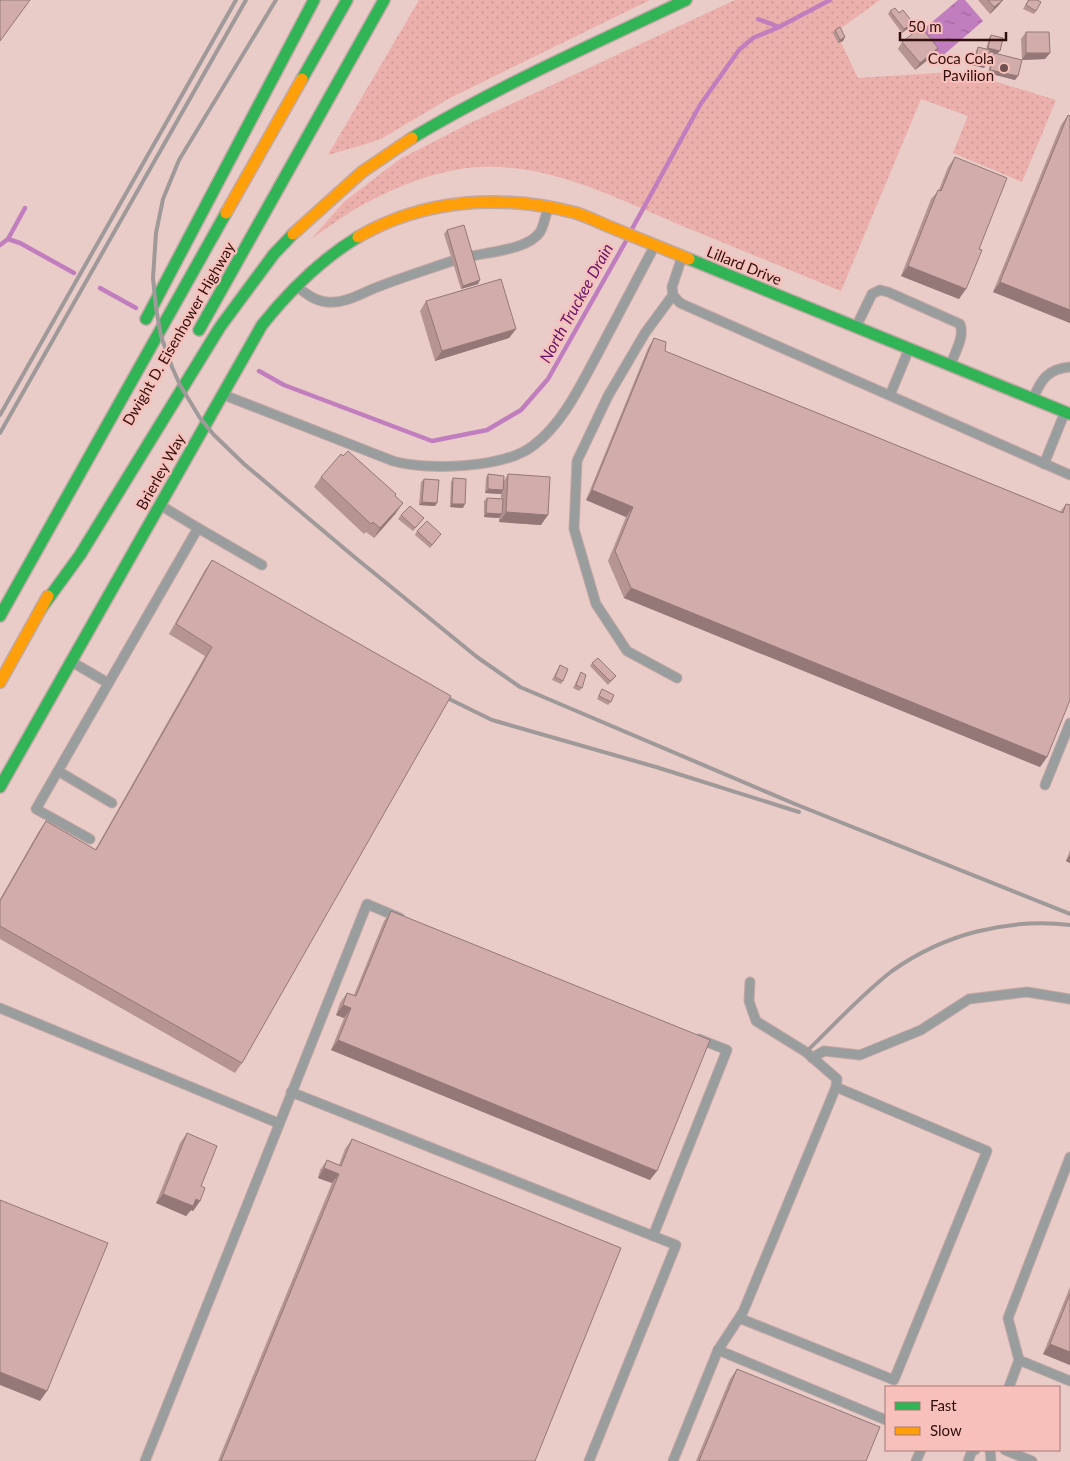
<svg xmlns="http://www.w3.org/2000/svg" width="1070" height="1461" font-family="Lato,sans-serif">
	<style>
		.grass { fill: url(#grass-dots) }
		.water { fill: url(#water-ripples) }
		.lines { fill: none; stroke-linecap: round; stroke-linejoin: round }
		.stream { stroke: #c17ebe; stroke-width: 4.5 }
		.lane-casing { stroke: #c2a8a5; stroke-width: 11 }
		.fast-casing { stroke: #c2a8a5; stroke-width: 14 }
		.slow-casing { stroke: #c2a8a5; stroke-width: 14 }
		.lane { stroke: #9a9d9e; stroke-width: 9 }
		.fast { stroke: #30b455; stroke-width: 11 }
		.slow { stroke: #ff9f0a; stroke-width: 11 }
		.rail { stroke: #9f9999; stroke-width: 4 }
		.wall { fill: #b59492 }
		.shaded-wall { fill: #937877 }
		.building { fill: #d2acaa; stroke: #937877 }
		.poi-dot { fill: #715150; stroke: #f7c0bb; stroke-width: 2 }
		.labels { text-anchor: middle; stroke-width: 4.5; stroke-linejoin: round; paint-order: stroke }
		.poi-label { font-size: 15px; fill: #300f0f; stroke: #f7c0bb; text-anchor: end }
		.street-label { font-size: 15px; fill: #300f0f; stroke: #f7c0bb }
		.water-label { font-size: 16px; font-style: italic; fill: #62136a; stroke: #f7c0bb }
	</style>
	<defs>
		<pattern id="grass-dots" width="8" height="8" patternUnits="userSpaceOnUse" patternTransform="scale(1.25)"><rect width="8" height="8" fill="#ebb0ac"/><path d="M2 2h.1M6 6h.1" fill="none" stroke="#ca9693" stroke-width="1.8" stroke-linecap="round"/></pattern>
		<pattern id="water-ripples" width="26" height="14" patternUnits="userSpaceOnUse" patternTransform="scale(1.25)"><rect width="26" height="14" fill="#c17ebe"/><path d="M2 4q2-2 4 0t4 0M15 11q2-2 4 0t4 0" fill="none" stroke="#9d6699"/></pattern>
	</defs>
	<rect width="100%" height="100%" fill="#e9cbc8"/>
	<g class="grass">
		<path d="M419,0H650L450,98L381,139L366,144L328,155Z"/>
		<path d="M735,0H880L836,32L858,78L954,72L987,79L1056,100L1022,182L953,153L968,116L921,99L841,291C787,269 734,247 680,225C611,196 538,157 460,169C429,174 396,187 368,202C348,212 329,227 311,239L345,201L400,159L466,125Z"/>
	</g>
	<path class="water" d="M958,0H965L983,21L940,58L919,33Z"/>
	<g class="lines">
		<g class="stream">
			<path d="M758,19L779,27"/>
			<path d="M632,229L700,105L739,50L753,38L779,27L830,0"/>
			<path d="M8,239L20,243L74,273"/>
			<path d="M0,245L8,239L25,208"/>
			<path d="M100,288L136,308"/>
			<path d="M259,371L284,385L432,441L487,430L521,410L548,379L626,241"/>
		</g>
		<defs>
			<g id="lane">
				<path d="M472,256C490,252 529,249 540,232C544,226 545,216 548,209"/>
				<path d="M682,257L672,287L673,295L680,303L1070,475"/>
				<path d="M296,286C305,293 315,301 327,302C344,304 360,294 375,288C400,278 426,270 452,261"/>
				<path d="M673,295L645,333L608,396L577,461L574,529L596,604L627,651L677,678"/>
				<path d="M856,327L872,294L880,290L888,292L960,324C965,336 955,352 951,364"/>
				<path d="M224,395L393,461C428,471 506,468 534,445C563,423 580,386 597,355C616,319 635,283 654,247"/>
				<path d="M890,395L909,349"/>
				<path d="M1033,399C1041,379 1048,369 1070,367"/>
				<path d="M1044,464L1065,412"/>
				<path d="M198,528L262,565"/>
				<path d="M72,662L108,683"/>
				<path d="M58,771L112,803"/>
				<path d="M1045,785L1070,723"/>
				<path d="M90,839L36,809L198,528L160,505"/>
				<path d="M750,982L749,1001L756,1021L806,1052L837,1079L836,1087"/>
				<path d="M0,1008L278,1123"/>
				<path d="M812,1058L824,1051L860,1055L921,1030L969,999L1027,992L1070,999"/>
				<path d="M291,1092L676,1245L589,1461"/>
				<path d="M653,1236L727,1050L699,1039"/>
				<path d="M718,1350L743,1312L836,1087L987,1151L894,1380L739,1318"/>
				<path d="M1019,1360L1008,1318L1070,1157"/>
				<path d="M1009,1387L1019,1360L1070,1381"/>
				<path d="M990,1450L991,1461"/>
				<path d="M1005,1450L1032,1461"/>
				<path d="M145,1461L367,904L400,918"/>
				<path d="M673,1461L718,1350L886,1420"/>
				<path d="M916,1461L921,1450"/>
				<path d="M968,1461L972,1451L975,1450"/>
			</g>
			<g id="fast">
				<path d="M302,79L347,0"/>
				<path d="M412,138C500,85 594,44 686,0"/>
				<path d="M689,259L1070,414"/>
				<path d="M146,319L314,0"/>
				<path d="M199,330L384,0"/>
				<path d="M40,610L80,555L220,327L274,254L293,234"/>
				<path d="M0,616L226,213"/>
				<path d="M0,787L262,325C290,290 320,260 358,237"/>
			</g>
			<g id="slow">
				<path d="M226,213L302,79"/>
				<path d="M293,234L362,172L412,138"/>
				<path d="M358,237C425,198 503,194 576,213C589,217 602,224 615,229C640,239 664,249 689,259"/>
				<path d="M0,682L48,596"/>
			</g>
		</defs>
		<use href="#lane" class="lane-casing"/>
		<use href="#fast" class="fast-casing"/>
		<use href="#slow" class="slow-casing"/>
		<use href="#lane" class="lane"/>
		<use href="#fast" class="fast"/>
		<use href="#slow" class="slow"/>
		<g class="rail">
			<path d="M276,0L179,160L163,199L156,233L153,278L156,308L161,336L172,367L180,385L200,418L214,435L244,464L352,555L477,657L520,687L795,804L1070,914"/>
			<path d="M0,415L236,0"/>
			<path d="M0,433L246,0"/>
			<path d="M437,693L492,720L656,767L799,812"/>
			<path d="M806,1052C834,1025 861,995 892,971C944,934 1007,918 1070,925"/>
		</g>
	</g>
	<g class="wall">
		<path d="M978,0H1003L998,6L990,14Z"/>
		<path d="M1028,0H1037L1036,11L1034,14L1023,9Z"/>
		<path d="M890,11L899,13L913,23L911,26L902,33L888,14Z"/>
		<path d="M835,30L845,37L843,41L838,43L833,33Z"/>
		<path d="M1026,32L1050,53L1045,59L1022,60L1015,80L988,73L992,56L994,53L989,52L986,65L984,68L972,65L976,51L978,47L986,49L989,38L991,35L998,54L1022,60L1021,39Z"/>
		<path d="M902,42L934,55L915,70L898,49Z"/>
		<path d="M1068,115L1070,323L993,292L1061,125Z"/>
		<path d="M955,157L979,249L959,299L901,276L931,199L939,190L948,167Z"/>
		<path d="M447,230L478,284L461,289L444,234Z"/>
		<path d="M426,301L516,329L509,338L435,361L420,311Z"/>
		<path d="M654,338L665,351L1060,512L1066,504L1047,757L1040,767L624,598L608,561L626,517L586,500L648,348Z"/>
		<path d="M488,474L504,481L508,474L541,525L499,522V518L484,517V501L487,498L501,499V494L485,493L486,478Z"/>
		<path d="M321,477L395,496L396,513L374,538L366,532L364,534L314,487Z"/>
		<path d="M453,478L463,508L450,507L451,482Z"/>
		<path d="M424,479L437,503L435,506L419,505L421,482Z"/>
		<path d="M401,515L424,518L413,531L398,519Z"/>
		<path d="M417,531L441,534L430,548L415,535Z"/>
		<path d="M212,560L242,1063L235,1073L0,939V899L39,831L46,821L95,850L205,656L169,634L205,570Z"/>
		<path d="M592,663L616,676L608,685L590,666Z"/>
		<path d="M560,665L563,681L561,684L552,680Z"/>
		<path d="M581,672L582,688L579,691L573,688Z"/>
		<path d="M602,689L611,702L608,705L597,699Z"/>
		<path d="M1070,850V863L1066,861Z"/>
		<path d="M391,911L650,1180L331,1050L344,1018L336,1015L340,1003L347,993L354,995L384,921Z"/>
		<path d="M187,1133L201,1186L200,1201L193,1211L191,1210L186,1216L156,1203L180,1143Z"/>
		<path d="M352,1139L535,1461H218L332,1183L318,1178L320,1170L327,1160L339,1165L345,1149Z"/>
		<path d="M1070,1287V1365L1043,1354Z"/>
		<path d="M737,1369L866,1461H696L730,1379Z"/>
	</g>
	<g class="shaded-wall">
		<path d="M1003,0L998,6L990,14L994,7Z"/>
		<path d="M913,23L911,26L902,33L904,29Z"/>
		<path d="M845,37L843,41L838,43L840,40Z"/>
		<path d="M938,48L934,55L915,70L920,63Z"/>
		<path d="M988,48L1000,51L997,54L985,51Z"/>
		<path d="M1026,53H1050L1045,59L1022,60Z"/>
		<path d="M975,62L986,65L984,68L972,65Z"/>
		<path d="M990,70L1018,76L1015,80L988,73Z"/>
		<path d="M908,266L966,289L959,299L901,276Z"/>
		<path d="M480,280L478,284L461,289L463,286Z"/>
		<path d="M1000,282L1070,310V323L993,292Z"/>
		<path d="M516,329L509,338L435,361L442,351Z"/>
		<path d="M488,489L503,490L501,494L485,493Z"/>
		<path d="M592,490L633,507L626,517L586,500Z"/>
		<path d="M422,502L437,503L435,506L419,505Z"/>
		<path d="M403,503L396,513L374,538L380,528Z"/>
		<path d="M452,504H465L463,508L450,507Z"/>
		<path d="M506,512L548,515L541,525L499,522Z"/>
		<path d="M486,513L502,514L499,518L484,517Z"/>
		<path d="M631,588L1047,757L1040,767L624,598Z"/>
		<path d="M1070,855V863L1066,861Z"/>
		<path d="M343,1005L351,1008L344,1018L336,1015Z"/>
		<path d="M338,1040L657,1171L650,1180L331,1050Z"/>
		<path d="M324,1168L339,1174L332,1183L318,1178Z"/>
		<path d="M163,1194L196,1199L200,1201L193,1211L191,1210L186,1216L156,1203Z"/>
		<path d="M1050,1344L1070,1352V1365L1043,1354Z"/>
		<path d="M0,1372L47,1391L40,1401L0,1385Z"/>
	</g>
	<g class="building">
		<path d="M0,0H30L0,41Z"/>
		<path d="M988,0H1003L994,7Z"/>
		<path d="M1029,0H1037L1041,2L1036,11L1026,5Z"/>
		<path d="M895,8L899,13L903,10L913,23L904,29L890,11Z"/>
		<path d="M840,27L845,37L840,40L835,30Z"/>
		<path d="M921,27L938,48L920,63L902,42Z"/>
		<path d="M1026,32H1049L1050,53H1026Z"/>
		<path d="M991,35L1003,38L1000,51L988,48Z"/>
		<path d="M978,47L990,50L986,65L975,62Z"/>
		<path d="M994,53L1022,60L1018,76L990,70Z"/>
		<path d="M1068,115L1070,116V310L1000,282Z"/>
		<path d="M955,157L1007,178L979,249L982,250L966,289L908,266L938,190L941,191Z"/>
		<path d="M464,225L480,280L463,286L447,230Z"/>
		<path d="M501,279L516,329L442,351L426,301Z"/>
		<path d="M654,338L666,342L665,351L1063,513L1066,504L1070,505V700L1047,757L631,588L615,551L633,507L592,490Z"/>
		<path d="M348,451L396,494L395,496L403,503L380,528L373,522L371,524L321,477L341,454L343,456Z"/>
		<path d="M488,474L504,476L503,490L488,489Z"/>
		<path d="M508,474L550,477L548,515L506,512Z"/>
		<path d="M453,478L466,479L465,504H452Z"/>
		<path d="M424,479L439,480L437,503L422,502Z"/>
		<path d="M487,498L503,499L502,514L486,513Z"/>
		<path d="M410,506L424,518L415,528L401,515Z"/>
		<path d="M427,521L441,534L432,545L417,531Z"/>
		<path d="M212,560L451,696L242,1063L0,926V901L46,821L96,850L212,647L176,624Z"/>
		<path d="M598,658L616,676L610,681L592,663Z"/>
		<path d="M560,665L568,669L563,681L555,677Z"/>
		<path d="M581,672L586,675L582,688L576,685Z"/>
		<path d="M602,689L614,695L611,702L599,696Z"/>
		<path d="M391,911L710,1040L657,1171L338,1040L351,1008L343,1005L347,993L356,996Z"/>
		<path d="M187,1133L217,1146L201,1186L205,1188L200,1201L196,1199L193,1206L163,1194Z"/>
		<path d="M352,1139L621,1248L535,1461H221L339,1174L324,1168L327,1160L341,1166Z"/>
		<path d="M0,1200L108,1243L47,1391L0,1372Z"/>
		<path d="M1070,1294V1352L1050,1344Z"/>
		<path d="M737,1369L880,1427L866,1461H699Z"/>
	</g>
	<circle class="poi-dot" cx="1004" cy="68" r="5"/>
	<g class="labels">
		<g class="poi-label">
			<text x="994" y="64">Coca Cola<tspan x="994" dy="17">Pavilion</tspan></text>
		</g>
		<g class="street-label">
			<text transform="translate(744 266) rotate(22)" y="5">Lillard Drive</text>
			<text transform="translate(179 334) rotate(-60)" y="5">Dwight D. Eisenhower Highway</text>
			<text transform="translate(161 472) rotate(-61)" y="5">Brierley Way</text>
		</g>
		<g class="water-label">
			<text transform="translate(576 303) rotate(-61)" y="6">North Truckee Drain</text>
		</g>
	</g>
	<rect x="885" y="1386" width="175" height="65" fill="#f7c0bb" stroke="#a77976"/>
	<rect x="895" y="1402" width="25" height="8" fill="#30b455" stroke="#a77976"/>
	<text x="930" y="1411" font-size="15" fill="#300f0f">Fast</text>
	<rect x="895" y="1427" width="25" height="8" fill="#ff9f0a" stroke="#a77976"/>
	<text x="930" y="1436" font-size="15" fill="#300f0f">Slow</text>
	<path d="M900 32v8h106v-8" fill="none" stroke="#300f0f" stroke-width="2.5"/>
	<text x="908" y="32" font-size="15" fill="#300f0f" stroke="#f7c0bb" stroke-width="4" paint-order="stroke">50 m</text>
</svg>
